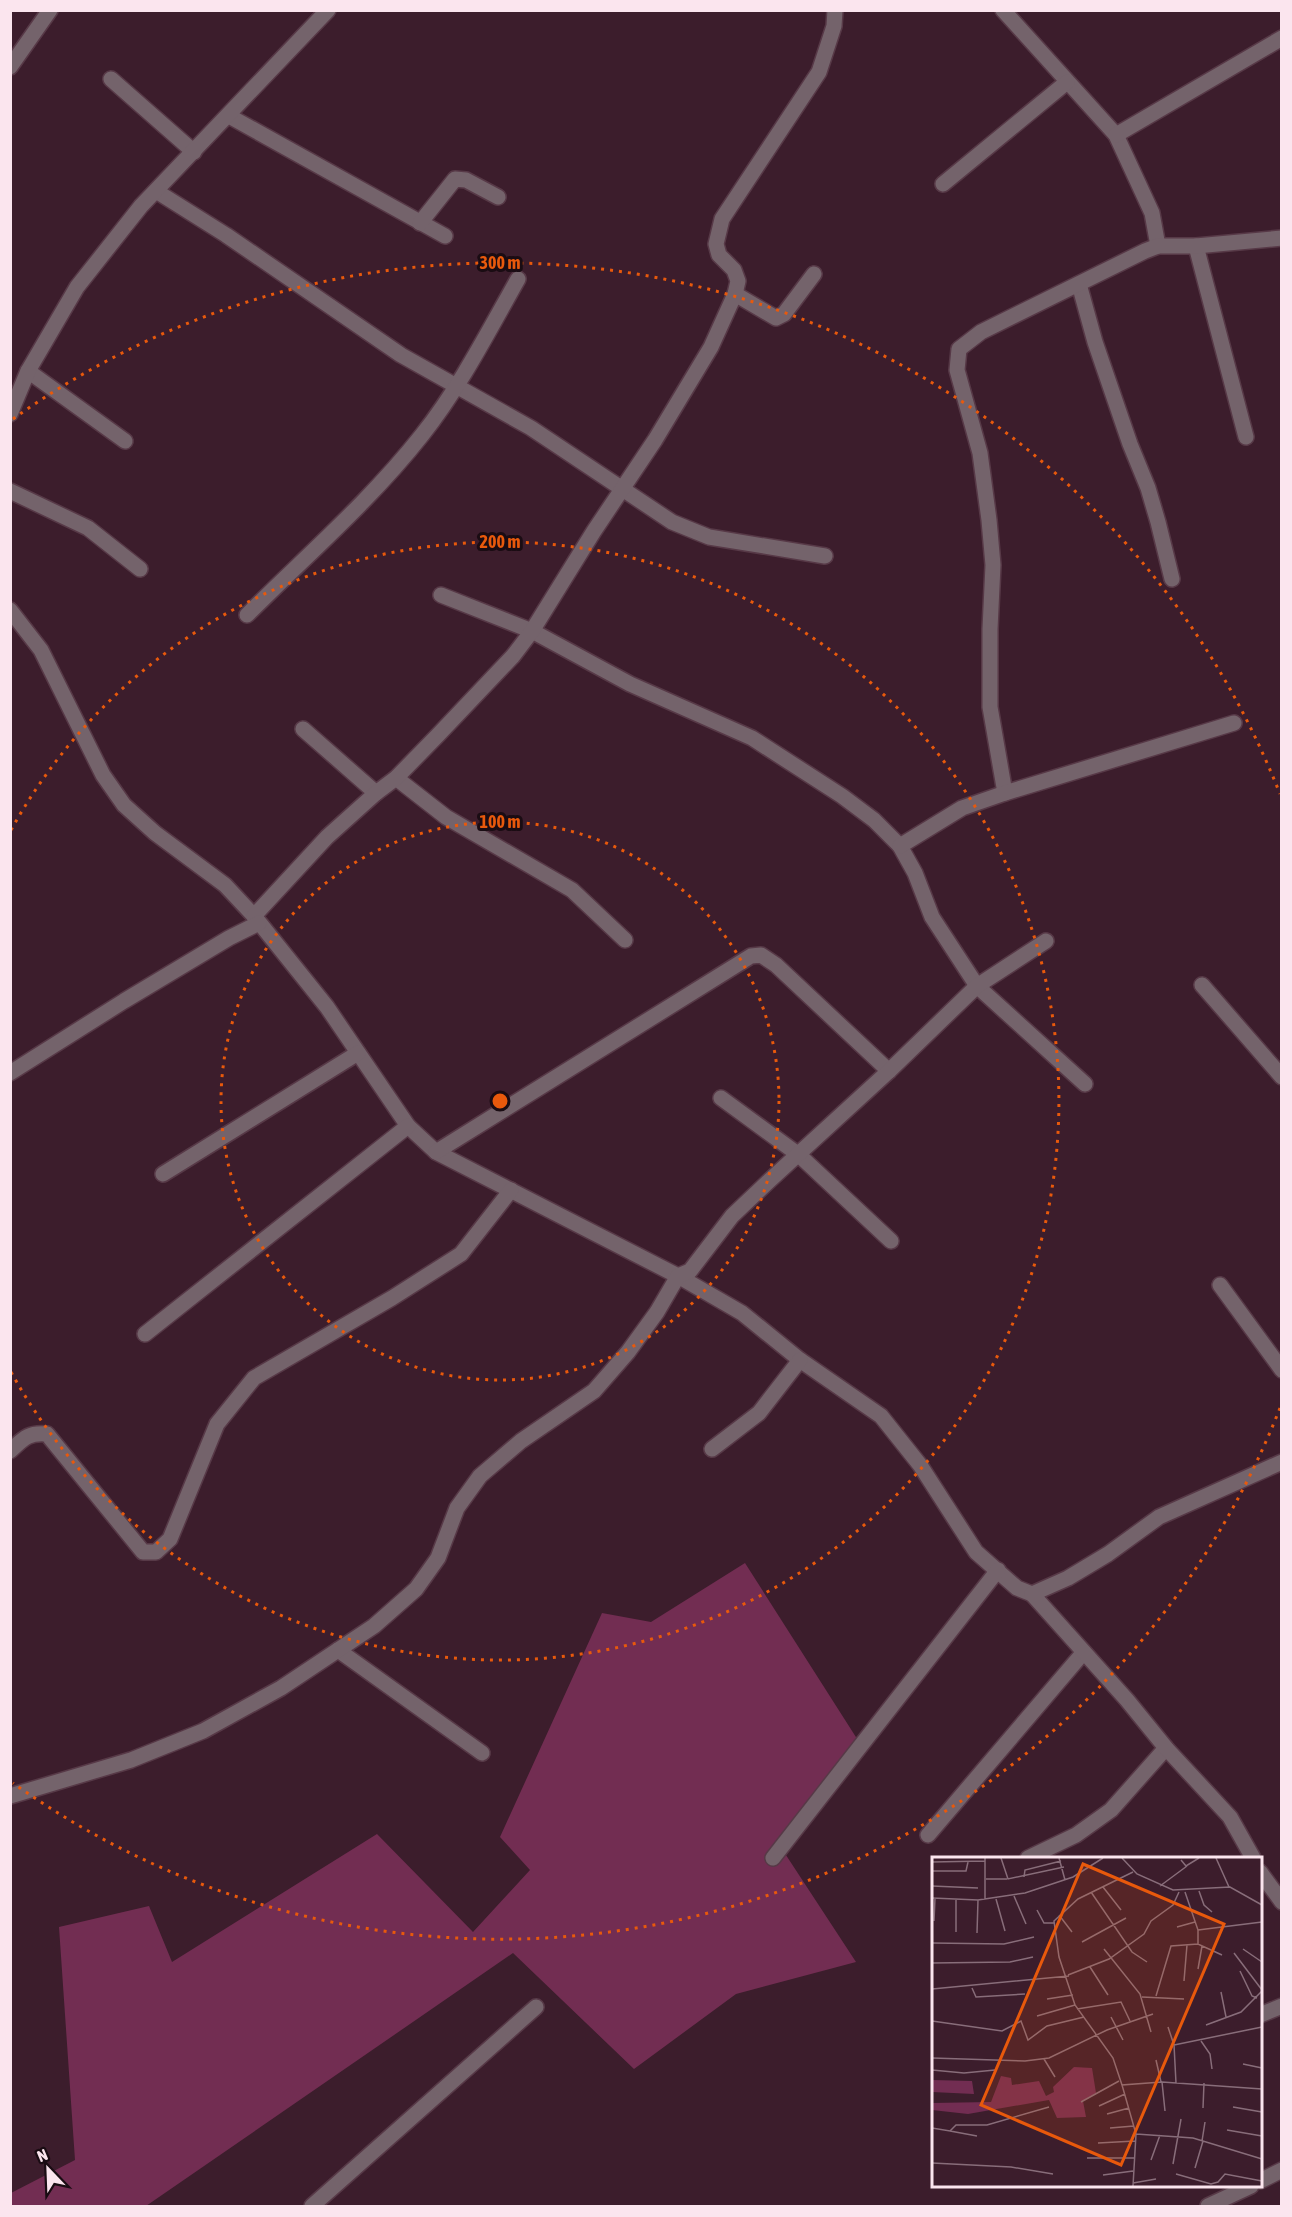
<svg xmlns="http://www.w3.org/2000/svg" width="1292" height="2217" font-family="'Asap Condensed',sans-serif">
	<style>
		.green { fill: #722d52 }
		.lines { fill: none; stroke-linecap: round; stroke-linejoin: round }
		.minor-casing { stroke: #573947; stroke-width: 18 }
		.minor { stroke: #74636b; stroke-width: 15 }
		.ring { fill: none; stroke: #e8590c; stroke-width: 3; stroke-dasharray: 3 6 }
		.inset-road { fill: none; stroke: #886d7a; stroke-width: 1.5 }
		.view { fill: #e8590c; fill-opacity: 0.15; stroke: #e8590c; stroke-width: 3 }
		.inset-edge { fill: none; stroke: #fbe5ee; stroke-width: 3 }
		.centre { fill: #e8590c; stroke: #1a0c13; stroke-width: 3 }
		.ring-label { font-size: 18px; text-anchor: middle; font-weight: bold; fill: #e8590c; stroke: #1a0c13; stroke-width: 6; stroke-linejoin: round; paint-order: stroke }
	</style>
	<rect width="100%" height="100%" fill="#3c1d2c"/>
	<path class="green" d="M745,1563L861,1745L782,1849L856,1962L736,1994L634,2069L513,1953L146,2206H11V2193L75,2160L59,1927L149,1906L172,1962L377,1834L473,1932L530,1870L500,1837L602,1613L651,1622Z"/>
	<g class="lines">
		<defs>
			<g id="minor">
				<path d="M1003,10L1116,135L1152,213L1158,246"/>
				<path d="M10,67L50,10"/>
				<path d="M111,79L194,152"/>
				<path d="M229,116L445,236"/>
				<path d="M1116,135L1282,38"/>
				<path d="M943,184L1067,82"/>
				<path d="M156,191L226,235L401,355L531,428L672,522L709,537L825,556"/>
				<path d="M420,223L455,179L466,180L498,197"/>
				<path d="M1196,246L1246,437"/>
				<path d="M1079,284L1095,342L1130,444L1148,488L1158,522L1172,579"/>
				<path d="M735,294L776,318L784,314L814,274"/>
				<path d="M28,371L125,441"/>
				<path d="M10,414L28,371L77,287L141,206L328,10"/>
				<path d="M10,491L88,528L140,569"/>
				<path d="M441,595L532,631L630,684L752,738L842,796L874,820L900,846L915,873L932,917L977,986L1085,1084"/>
				<path d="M10,610L41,650L103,775L124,805L155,833L225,885L254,916L327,1007L408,1126L436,1152L678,1276L742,1313L800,1360L881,1416L920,1465L976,1552L1017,1588L1032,1594"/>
				<path d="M247,615C306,556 370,501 422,435C460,387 488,332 518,279"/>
				<path d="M303,729L376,793"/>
				<path d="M396,778L446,817L572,890L625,940"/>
				<path d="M1005,793L990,707V629L993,565L989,520L980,453L957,370L959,349L981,332L1145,251L1158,246H1196L1282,238"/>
				<path d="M900,846L962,808L1005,793L1234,723"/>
				<path d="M254,916L327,837L376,793L396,778L438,735L513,656L532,631L594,531L655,440L711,347L735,294L738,281L734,270L719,255L716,244L722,219L819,72L834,26L835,10"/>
				<path d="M1202,985L1282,1077"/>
				<path d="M10,1073L124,1001L229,938L259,923"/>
				<path d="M721,1098L799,1155L891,1241"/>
				<path d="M436,1152L751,956L761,955L776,965L889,1071"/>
				<path d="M163,1174L358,1053"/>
				<path d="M1220,1285L1282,1370"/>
				<path d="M145,1334L408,1126"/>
				<path d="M712,1449L759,1413L800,1360"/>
				<path d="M10,1451C23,1439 28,1432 47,1434L143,1552H156L170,1539L217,1424L254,1378L392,1298L461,1254L511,1190"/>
				<path d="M338,1650L482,1753"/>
				<path d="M10,1796L131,1760L203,1731L281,1688L374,1626L416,1589L438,1558L457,1508L480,1476L521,1441L594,1391L628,1352L657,1312L678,1276L690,1271L732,1216L770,1180L889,1071L977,986L1046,941"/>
				<path d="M928,1835L1083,1653"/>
				<path d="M773,1858L998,1570"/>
				<path d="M1028,1858L1076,1835L1111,1810L1166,1748"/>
				<path d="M1253,1858L1230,1817L1166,1748L1127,1700L1032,1594L1068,1578L1108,1554L1159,1517L1282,1462"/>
				<path d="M1260,1872L1282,1902"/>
				<path d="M1260,2015L1282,2006"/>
				<path d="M1260,2181L1282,2170"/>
				<path d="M312,2206L536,2007"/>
				<path d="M1208,2206L1251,2186"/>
			</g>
		</defs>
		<use href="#minor" class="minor-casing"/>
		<use href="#minor" class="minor"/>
	</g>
	<g class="ring">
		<circle cx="500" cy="1101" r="279"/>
		<path d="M11 830A559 559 0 1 1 11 1372"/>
		<path d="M1280 1408A838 838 0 0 1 13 1783M13 419A838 838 0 0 1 1280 794"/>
	</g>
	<g transform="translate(932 1857)">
		<rect width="330" height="330" fill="#3c1d2c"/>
		<path d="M142,210L160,211L164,236L151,244L154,260L125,261L117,243L36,257L0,253V246L59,245L69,219L79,221L80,228L107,224L114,239L122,235L121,230ZM0,223L40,224L42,237L0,235Z" fill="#722d52"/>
		<path class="inset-road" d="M53,1V43M69,1L76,22L132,10M127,1L133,23M190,1L205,17L241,33L298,30L330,48M284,1L297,30M249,3L254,9L267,1M0,5L53,4M0,14H34L36,5M92,20L93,13L129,4M54,22H75M0,29L46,31M228,29L255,9M171,30L189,53M267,34L272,48L280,55M159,35L200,95L215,105M253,35L266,73V87M82,39L94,67M0,41L46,43L93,36L141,20L171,1M64,42L73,74M105,53L112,66H122M127,58L140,75M2,64L3,41M245,70L263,65M266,73L330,65M24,75V43M45,76L46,43M150,85L194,61M0,86L72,87L102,80M172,92L208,137L219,175M311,92L330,105M302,96L330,133M0,106L78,105L101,100M158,110L176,138M266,112L270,89M308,114L320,139L325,141M136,118L177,102L212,77L219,64L241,48L247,35M252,124L255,88M40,131L44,140L93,137M0,132L137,119M289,135L294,160M224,139L239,89L266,87L290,98M210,140L252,142M115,142L141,138M145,152L189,145L198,164M105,159L143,148M179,160L191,183M0,164L70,174L89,164L96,183L115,169L152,160M274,168L309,155L330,134M236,170L242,188L244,226M269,184L278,197L280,212M242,188L330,170M0,201L93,204L117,201L175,173L221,157M112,202L123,220M224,203L229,225M311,207L330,211M0,213L32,216L63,213M230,225L233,254M190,228L181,201L143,148L127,100L122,64L146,42L201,15M149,245L187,224M167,249L193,237M301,250L330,255M271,251L272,226M175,257L197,251M0,271L18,274L24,268H55L117,250M178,271L202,269M295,273L330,279M18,274L45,279M204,277L261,281L330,302M270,284L273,265M166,286L203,284M155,301H203M219,303L228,278M0,306L79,310L121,317M241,307L249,262M263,311L271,284M244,317L279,327L286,325L293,317L330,324M171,318L201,314M201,326L224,322M201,329L204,277L190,228L230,225L330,232"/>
		<path class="view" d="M151,7L292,67L189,308L49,248Z"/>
		<rect width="330" height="330" class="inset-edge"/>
	</g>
	<circle cx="500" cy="1101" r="9" class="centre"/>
	<g class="ring-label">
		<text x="500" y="269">300 m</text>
		<text x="500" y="548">200 m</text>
		<text x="500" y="828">100 m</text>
	</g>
	<rect width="1292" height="2217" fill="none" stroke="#fbe5ee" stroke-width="24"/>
	<g transform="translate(48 2169) rotate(337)" stroke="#1a0c13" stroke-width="4.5" paint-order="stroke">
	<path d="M0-4.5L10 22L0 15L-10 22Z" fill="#fbe5ee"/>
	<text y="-9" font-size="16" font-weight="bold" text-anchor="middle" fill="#fbe5ee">N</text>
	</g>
</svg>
